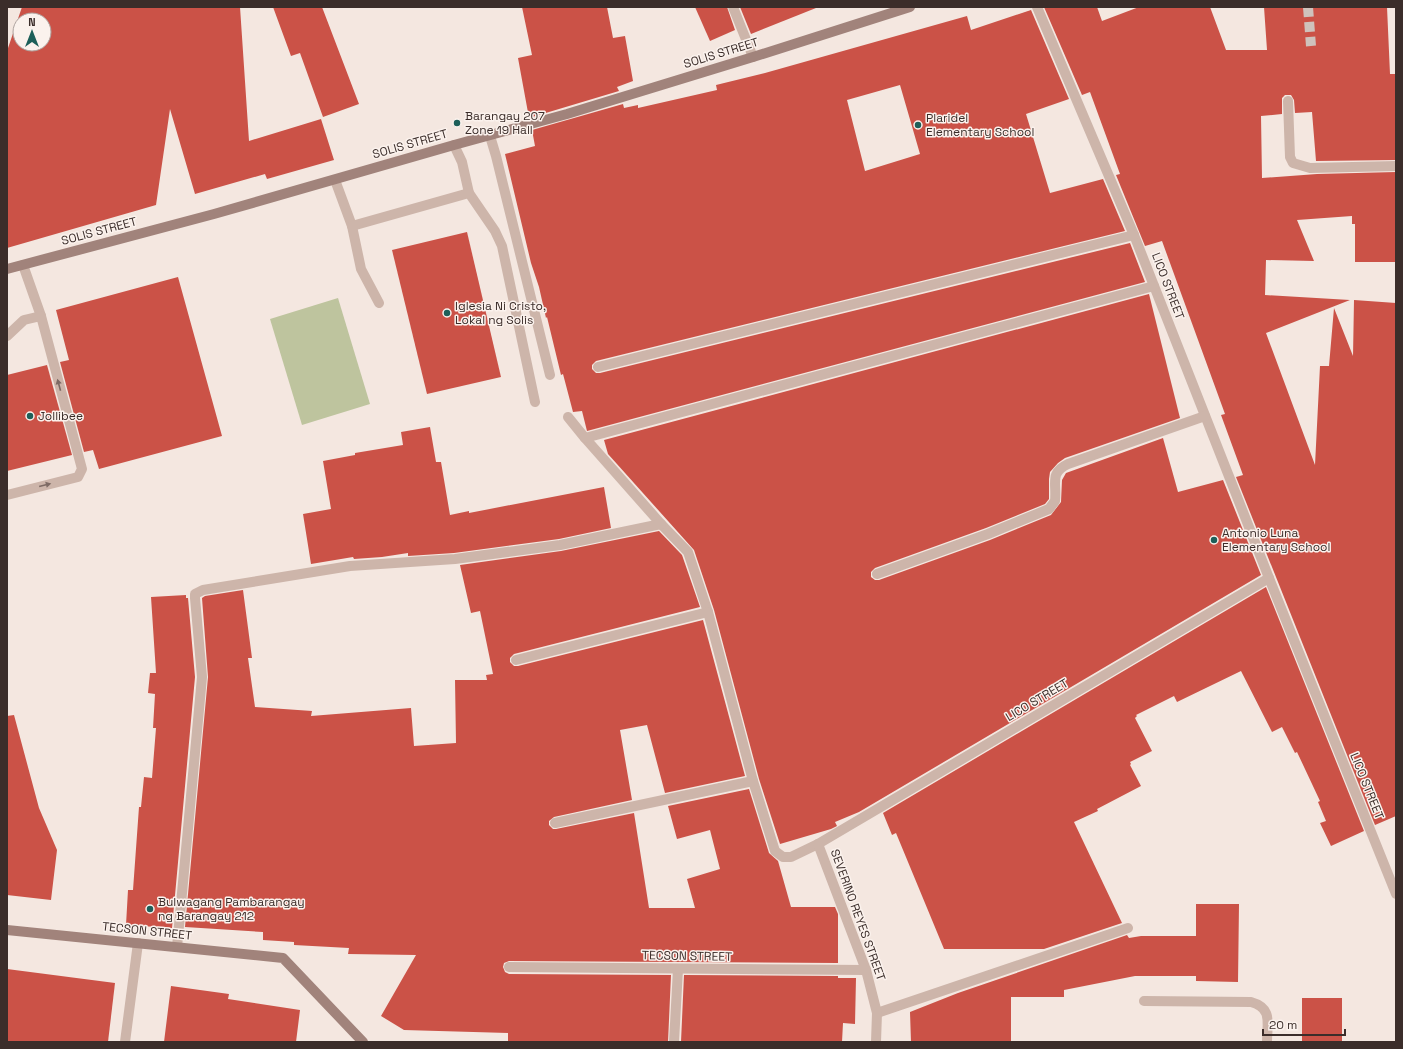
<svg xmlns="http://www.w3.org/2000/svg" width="1403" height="1049" font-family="'Space Grotesk',sans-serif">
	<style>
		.garden { fill: #bec49e }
		.building { fill: #cb5247; fill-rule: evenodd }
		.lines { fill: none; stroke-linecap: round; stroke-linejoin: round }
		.street-tunnel { stroke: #cfc2bc; stroke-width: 10; stroke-dasharray: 10 5; stroke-linecap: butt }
		.lane { stroke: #cdb5aa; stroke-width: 10 }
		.street { stroke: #cdb5aa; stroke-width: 10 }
		.secondary { stroke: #a1837b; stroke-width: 10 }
		.oneway { fill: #7d6a64 }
		.poi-dot { fill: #1d5f59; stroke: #fbf2ed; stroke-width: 1.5 }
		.labels { text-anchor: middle; stroke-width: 3; stroke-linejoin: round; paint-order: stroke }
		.street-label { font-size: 12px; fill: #3b2d2a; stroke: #fbf2ed }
		.poi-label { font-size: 12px; fill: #3b2d2a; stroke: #fbf2ed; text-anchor: start }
	</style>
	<rect width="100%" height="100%" fill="#f4e7e0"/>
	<path class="garden" d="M338,298L370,404L302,425L270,319Z"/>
	<g class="building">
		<path d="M22,7H240L249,141L321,119L334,160L267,179L265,174L195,194L170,109L156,205L7,248V51ZM20,20H44V44H20Z"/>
		<path d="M273,7H322L359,104L323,117L300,53L291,56Z"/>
		<path d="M522,7H607L613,38L625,36L633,81L617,87L619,91L529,118L518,58L532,55Z"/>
		<path d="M695,7H727L735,30L710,41Z"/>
		<path d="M740,7H816V8L751,34Z"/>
		<path d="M1044,7H1097L1102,21L1139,7H1210L1226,50H1267L1264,7H1387L1390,74H1396V160L1316,161L1312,112L1295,113L1294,100L1291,95H1285L1282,98V114L1261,116L1262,178L1317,174L1396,172V262H1355V224H1352V216L1297,220L1314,261L1266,260L1265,295L1350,300L1266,333L1315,465L1320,366H1329L1334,308L1353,356L1354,300L1396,303V816L1375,825L1236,477L1243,475L1221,415L1225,414L1162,241L1145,246L1116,175L1120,174L1090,92L1082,95Z"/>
		<path d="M1031,10L1069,99L1026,114L1050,193L1103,179L1125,231L596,361L592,365V369L596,373H600L1130,243L1145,282L587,431L582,411L573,412L563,374L561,375L547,317L546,318L539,287L531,263L505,154L535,146L532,130L623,104L624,108L638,105V108L717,90L716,85L765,73L967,16L971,30ZM900,85L920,154L865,171L847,100Z"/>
		<path d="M467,232L501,377L427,394L392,250Z"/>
		<path d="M178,277L222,436L99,469L93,450L84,452L60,362L69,360L56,310Z"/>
		<path d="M1149,294L1180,418L1065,458L1058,463L1050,472L1049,479V499L1045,504L986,528L875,568L871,572V577L875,580H879L990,540L1051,515L1061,502L1062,480L1066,473L1163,438L1178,492L1223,480L1261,575L859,812L835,822L837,826L831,829L780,844L759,779L714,610L694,550L608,454L604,440Z"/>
		<path d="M47,365L72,455L7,471V375Z"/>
		<path d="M430,427L436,462H441L450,515L469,511V513L604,487L611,528L559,539L454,553L408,556V553L382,557L354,559L353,557L311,564L303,514L331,509L323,461L355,455V453L403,445L401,432Z"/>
		<path d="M659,531L682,555L700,607L514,654L510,658V662L514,666H518L703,620L745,776L665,793L647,725L620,730L632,800L554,817L549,821V825L553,829H556L634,813L649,908H695L687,879L720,869L710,830L677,839L668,806L749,789L769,853L778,861L791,907H835L838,914V963L509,961L504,963L503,967L505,972L509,974L671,975L668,1042H508V1033L404,1030L381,1016L416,955L348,954L349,948L294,945V942L263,940V932L185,927L208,677L202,598L205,596L243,590L252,658H248L255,707L312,711L311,716L411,708L414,746L456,743L455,680H487L486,675L493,674L480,611L471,613L460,565L561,551Z"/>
		<path d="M1266,587L1364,831L1331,846L1320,823L1326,821L1318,802L1320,801L1297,752L1295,753L1282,727L1272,732L1241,671L1177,702L1174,696L1136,715L1137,716L1135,718L1152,751L1130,762L1131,764L1130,765L1141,786L1097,809L1098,811L1074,822L1122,923L1044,949H944L896,833L892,835L883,813Z"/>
		<path d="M186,595V598H188L195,677L172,928L126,925L128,890H133L139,807H141L144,777L152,778L156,728H153L155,694L148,693L150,673H156L151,597Z"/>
		<path d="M14,715L39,808L57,850L51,900L7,895V716Z"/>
		<path d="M1196,904H1239L1238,982L1196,981V976H1135L1064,990V997H1011V1042H911L910,1012L958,993L1127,935L1129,938L1141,936H1196Z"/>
		<path d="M7,969L115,983L108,1042H7Z"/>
		<path d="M684,975L838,976V978H856L855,1024L843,1023L842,1042H681Z"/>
		<path d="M171,986L229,994L228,999L300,1010L296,1042H164Z"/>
		<rect x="1302" y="998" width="40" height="44"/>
	</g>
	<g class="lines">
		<path class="street-tunnel" d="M1308,7L1311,46"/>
		<g class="lane">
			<path d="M733,7L753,57"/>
			<path d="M490,136L496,156L550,375"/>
			<path d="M454,145L462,162L469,193"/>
			<path d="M335,180L352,226"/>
			<path d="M23,265L41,316"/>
			<path d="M379,303L361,269L352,226L469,193L495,231L502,246L535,402"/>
			<path d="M7,336L24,320L41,316L82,469L78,477L7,495"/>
			<path d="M877,1013L1128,928"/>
			<path d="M674,1042L678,969"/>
		</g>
		<g class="street">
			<path d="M1037,7L1134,235L1269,578L1396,894"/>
			<path d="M1288,101L1290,157L1293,163L1310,168L1396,166"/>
			<path d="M598,367L1134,235"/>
			<path d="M568,417L585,438L661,524L688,552L708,612L753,781L775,851L783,857H791L818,844L1269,578"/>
			<path d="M585,438L1154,286"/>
			<path d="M877,574L988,534L1049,509L1055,501C1057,483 1049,473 1068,464L1205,416"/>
			<path d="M516,660L708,612"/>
			<path d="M555,823L753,781"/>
			<path d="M818,844L866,970L877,1013L876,1042"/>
			<path d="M177,947L202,677L195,598V594L203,590L350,566L455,559L560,545L661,524"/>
			<path d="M509,967L866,970"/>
			<path d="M1144,1001L1251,1002C1273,1008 1267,1023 1267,1042"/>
			<path d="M125,1042L138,943"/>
		</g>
		<g class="secondary">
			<path d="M7,269L214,214L454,145L567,114L753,57L910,7"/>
			<path d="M7,930L283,958L363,1042"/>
		</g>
	</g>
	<defs><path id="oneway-solid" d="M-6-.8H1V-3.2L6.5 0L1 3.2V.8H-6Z"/></defs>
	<g class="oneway">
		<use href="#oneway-solid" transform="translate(59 385) rotate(-105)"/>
		<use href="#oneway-solid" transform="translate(45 485) rotate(-14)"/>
	</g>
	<g class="poi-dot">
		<circle cx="457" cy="123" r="4"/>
		<circle cx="918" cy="125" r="4"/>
		<circle cx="447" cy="313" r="4"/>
		<circle cx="30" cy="416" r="4"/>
		<circle cx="1214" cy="540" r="4"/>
		<circle cx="150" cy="909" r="4"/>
	</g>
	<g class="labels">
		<g class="street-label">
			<text transform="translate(721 53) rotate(-17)" y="4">SOLIS STREET</text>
			<text transform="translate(410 144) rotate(-16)" y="4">SOLIS STREET</text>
			<text transform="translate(99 231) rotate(-15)" y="4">SOLIS STREET</text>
			<text transform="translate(1168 286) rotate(69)" y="4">LICO STREET</text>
			<text transform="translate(1037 700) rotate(-31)" y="4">LICO STREET</text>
			<text transform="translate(1367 786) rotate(68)" y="4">LICO STREET</text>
			<text transform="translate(858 915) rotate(70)" y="4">SEVERINO REYES STREET</text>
			<text transform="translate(147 931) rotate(6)" y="4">TECSON STREET</text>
			<text transform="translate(687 956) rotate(1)" y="4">TECSON STREET</text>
		</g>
		<g class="poi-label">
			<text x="465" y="120">Barangay 207<tspan x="465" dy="14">Zone 19 Hall</tspan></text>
			<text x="926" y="122">Plaridel<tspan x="926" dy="14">Elementary School</tspan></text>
			<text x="455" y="310">Iglesia Ni Cristo,<tspan x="455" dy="14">Lokal ng Solis</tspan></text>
			<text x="38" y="420">Jollibee</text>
			<text x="1222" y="537">Antonio Luna<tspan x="1222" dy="14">Elementary School</tspan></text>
			<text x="158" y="906">Bulwagang Pambarangay<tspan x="158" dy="14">ng Barangay 212</tspan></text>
		</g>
	</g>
	<rect width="1403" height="1049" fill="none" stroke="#3b2d2a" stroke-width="16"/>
	<g transform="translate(32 32)"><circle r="19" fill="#fbf2ed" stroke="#aea39f"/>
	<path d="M0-3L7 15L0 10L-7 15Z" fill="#1d5f59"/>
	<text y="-6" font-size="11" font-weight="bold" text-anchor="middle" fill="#3b2d2a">N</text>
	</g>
	<path d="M1263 1029v6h82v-6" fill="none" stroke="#3b2d2a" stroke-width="2"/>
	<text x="1269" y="1029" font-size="12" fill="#3b2d2a" stroke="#fbf2ed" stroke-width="3" paint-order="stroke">20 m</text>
</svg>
